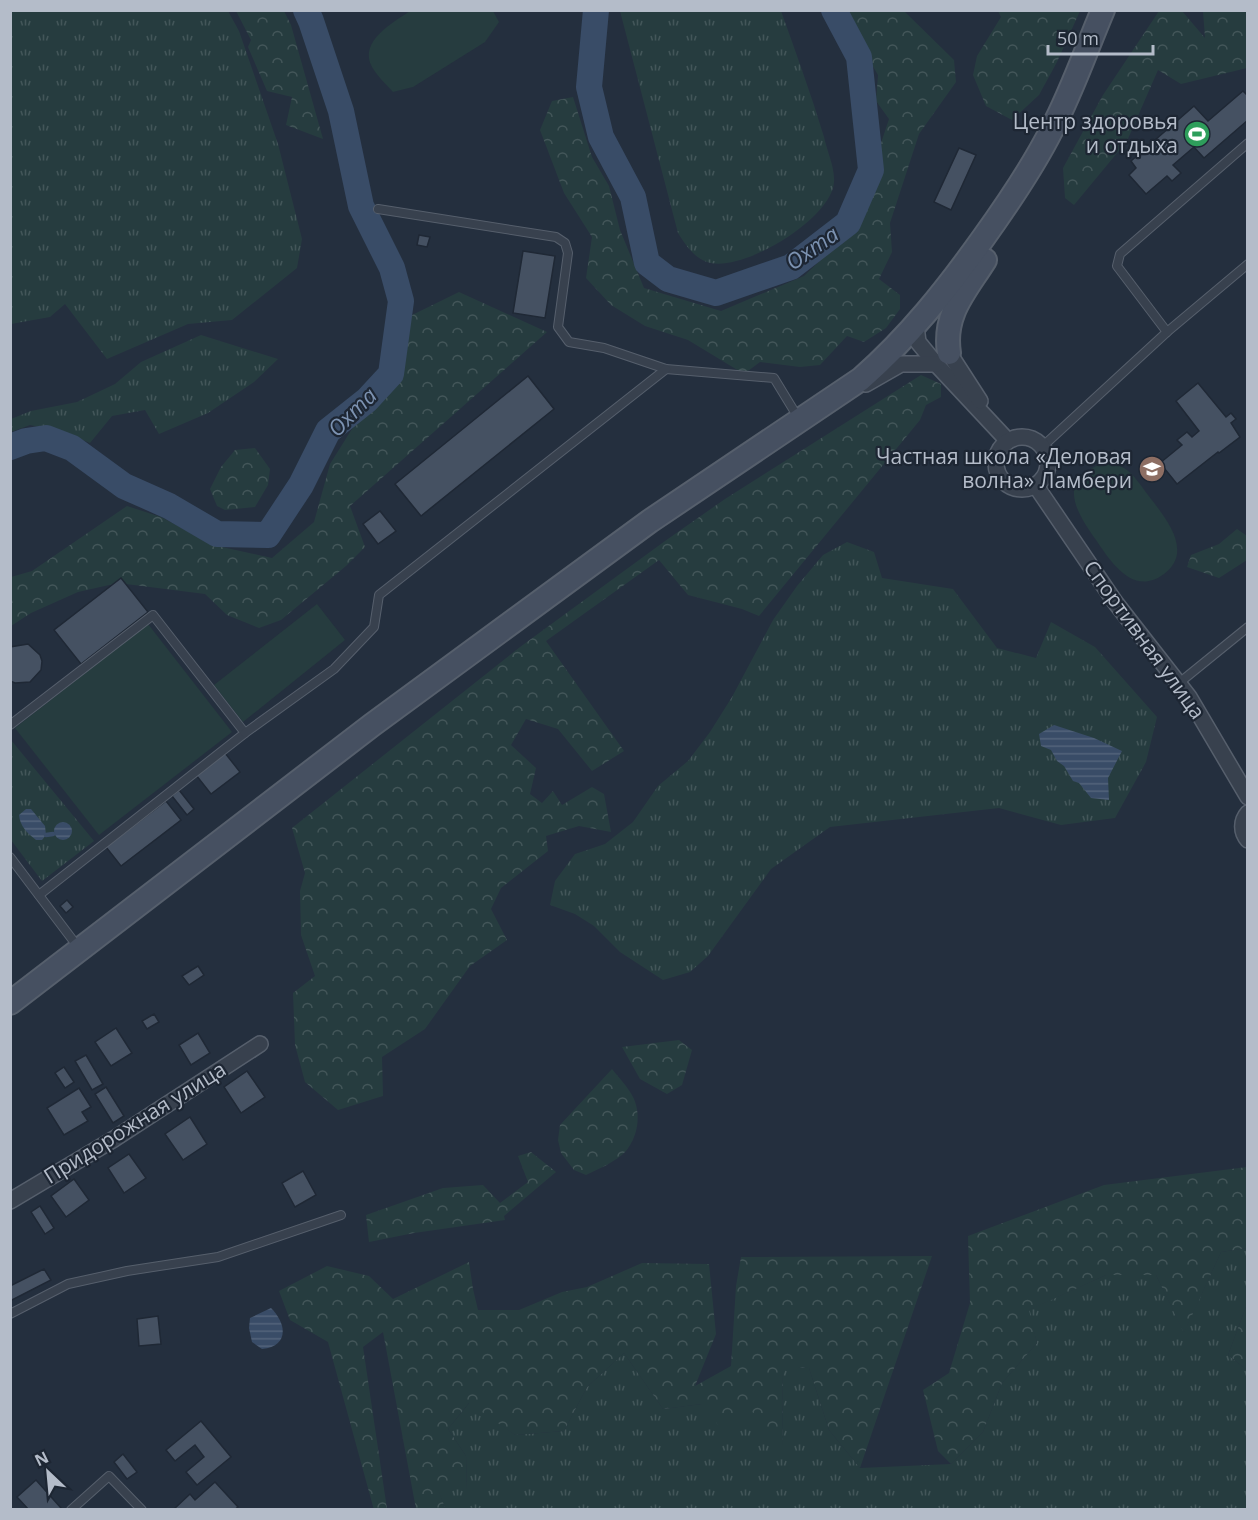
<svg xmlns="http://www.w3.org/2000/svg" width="1258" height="1520" font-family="'Open Sans',sans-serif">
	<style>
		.grass { fill: url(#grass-tufts) }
		.forest { fill: url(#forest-crowns) }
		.pitch { fill: #263c3f }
		.water { fill: url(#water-rules) }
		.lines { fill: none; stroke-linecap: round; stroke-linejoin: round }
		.stream { stroke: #394c67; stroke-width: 4.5 }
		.river { stroke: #394c67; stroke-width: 26 }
		.building { fill: #455162; stroke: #1f2835; stroke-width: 1.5 }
		.service-casing { stroke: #565f6c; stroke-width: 10 }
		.minor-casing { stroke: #565f6c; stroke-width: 18 }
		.secondary-casing { stroke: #565f6c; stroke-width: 26 }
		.service { stroke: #38414e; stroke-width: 8 }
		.minor { stroke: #38414e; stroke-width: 15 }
		.secondary { stroke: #465061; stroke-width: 22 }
		.labels { text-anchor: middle; stroke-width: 4.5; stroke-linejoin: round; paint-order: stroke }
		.poi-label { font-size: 21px; fill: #b4bcc9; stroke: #1d2633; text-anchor: end }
		.street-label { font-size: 21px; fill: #b4bcc9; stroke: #1d2633 }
		.water-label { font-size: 22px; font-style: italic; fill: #7c92b1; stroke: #1d2633 }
	</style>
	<defs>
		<pattern id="grass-tufts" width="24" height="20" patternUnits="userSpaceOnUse" patternTransform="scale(1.5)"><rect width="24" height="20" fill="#263c3f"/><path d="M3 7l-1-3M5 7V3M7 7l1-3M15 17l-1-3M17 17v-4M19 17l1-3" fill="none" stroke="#435659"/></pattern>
		<pattern id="forest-crowns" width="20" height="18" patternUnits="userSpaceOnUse" patternTransform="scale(1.5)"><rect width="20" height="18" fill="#263c3f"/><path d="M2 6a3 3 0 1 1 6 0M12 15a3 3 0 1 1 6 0" fill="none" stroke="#435659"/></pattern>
		<pattern id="water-rules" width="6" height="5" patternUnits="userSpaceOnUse" patternTransform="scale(1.5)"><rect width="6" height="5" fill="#394c67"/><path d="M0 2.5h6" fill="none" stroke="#53647b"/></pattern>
	</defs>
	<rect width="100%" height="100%" fill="#242f3e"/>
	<g class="grass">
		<path d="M11,10L228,11L239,31L278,144L302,239L297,268L232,320L188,324L107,359L65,304L50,317L11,324Z"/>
		<path d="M620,11H781C796,53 811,94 824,137C827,151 835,168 834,182C832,219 741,274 707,262C693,257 685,244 678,233Z"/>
		<path d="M201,335L278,359L254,382L208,413L159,434L145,410L112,416L90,443L63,432L30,425L11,432V419L31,411L77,402L115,384L141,362Z"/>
		<path d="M847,542L874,552L882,578L953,589L997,648L1036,658L1051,622L1095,647L1157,717L1146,762L1115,818L1061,825L999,808L830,827L771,869L708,956L690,972L663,980L620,952L594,926L575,914L550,905L555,881L575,854L605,844L633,822L658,786L688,761L710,732L732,697L773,620L797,586L823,555Z"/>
		<path d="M11,740L94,841L42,881L11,840Z"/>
		<path d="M1247,1248V1304L1228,1355L1247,1370V1509L425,1510L445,1508L435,1482L467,1489L466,1456L448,1429L470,1402L515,1435L564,1431L587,1387L624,1353L663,1409L702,1404L750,1408L782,1448L783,1366L809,1368L829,1430L860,1468L951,1464L983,1432L1002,1383L1037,1343L1028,1310L1106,1275H1156L1184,1332L1221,1252Z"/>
	</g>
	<g class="forest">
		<path d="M236,11H284L291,25L323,139L286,125L292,97L267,91L248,47L251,40Z"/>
		<path d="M840,11H904L954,60L956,82L919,134L890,223L892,252L879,279L900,295V309L886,328L864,342L847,336L820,365L800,367L760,362L744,374L688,340L645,326L611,305L586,278L592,237L564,193L540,130L552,101L573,97L592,157L609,186L620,230L644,288L721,311L804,276L854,228L876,180L880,146L889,119L876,101L878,75Z"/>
		<path d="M998,11H1080L1057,62L1039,95L1012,120L986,106L973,75L977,56L1001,17Z"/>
		<path d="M1159,11H1182L1205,38L1203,11H1247V68L1181,84L1158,70L1127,141L1074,205L1065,198L1063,168L1103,95Z"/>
		<path d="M459,292L547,332L350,506L365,547L346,566L281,620L259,628L227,615L205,594L118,583L78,592L31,613L11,626V577L32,571L127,506L161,517L213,545L272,558L314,522L330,464L357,421L396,379L406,318Z"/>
		<path d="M921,375L941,384V397L926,405L920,420L759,616L742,609L688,595L659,560L546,641L624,751L592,771L558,729L526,719L511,745L536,768L530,794L542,803L553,791L562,805L592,787L604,794L611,832L579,826L546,836L548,851L501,888L491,909L507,940L470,966L425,1029L382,1057L383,1096L338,1110L305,1082L295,1045L293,993L315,976L301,935L300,891L305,873L292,828L520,647L665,541L725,499Z"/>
		<path d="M255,448L270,469L268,485L255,507L225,510L217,506L210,489L221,467L235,450Z"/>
		<path d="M1237,529L1247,536V560L1219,578L1187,567L1191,555L1219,544Z"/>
		<path d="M679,1040L692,1050L682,1085L667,1094L640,1079L622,1047Z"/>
		<path d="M612,1069C619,1078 629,1088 634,1099C641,1116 638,1136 626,1151C616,1162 598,1169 586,1175L574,1170L561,1153L558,1140L560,1125Z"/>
		<path d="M531,1152L556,1172L504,1216L505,1220L414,1233L369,1242L366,1215L443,1188L483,1185L500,1203L528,1182L518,1156Z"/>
		<path d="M1247,1167V1248L1221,1252L1184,1333L1156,1275H1106L1029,1310L1037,1343L1002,1383L983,1432L951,1464L938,1451L923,1390L949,1373L970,1303L968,1236L1104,1185Z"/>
		<path d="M932,1256L860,1468L829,1430L809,1368L783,1367L782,1450L750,1409L725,1434L702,1404L663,1409L624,1353L587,1387L564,1431L515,1435L469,1403L448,1429L466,1456L467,1490L436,1483L445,1508L416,1509L383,1332L363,1347L387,1509L374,1510L328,1342L290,1320L279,1291L327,1266L369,1276L393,1299L469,1262L473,1289L478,1310H519L562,1292L587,1287L642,1263L709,1264L716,1334L695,1386L731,1366L736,1286L741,1257Z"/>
		<path d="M1247,1304L1248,1370H1247L1228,1355Z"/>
	</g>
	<g class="pitch">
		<path d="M410,11H493L499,22L485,42L413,87L393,92C386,84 377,76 372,67C358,41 394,22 410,11Z"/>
		<path d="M1102,464C1110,464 1117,464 1124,468C1134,474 1141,486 1148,495C1164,516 1195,551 1164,574C1133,597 1111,562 1096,540C1077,513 1055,480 1102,464Z"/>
		<path d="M317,604L345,640L243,722L214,685Z"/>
		<path d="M148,624L232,732L99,835L15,728Z"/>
	</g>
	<g class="water">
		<path d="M1054,725L1094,738L1122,751L1108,778L1109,800L1091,798L1079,783L1073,781L1064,766L1057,761L1051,750L1041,746L1039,734Z"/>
		<path d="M26,809H31L45,826L46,835L42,840H36C27,833 20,826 19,815Z"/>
		<circle cx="63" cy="831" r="9"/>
		<path d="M271,1308C287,1324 289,1346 262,1349L252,1342L249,1328L250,1318Z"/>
	</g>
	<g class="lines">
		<path class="stream" d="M46,835L53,834"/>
		<g class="river">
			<path d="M596,10L589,87L601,137L633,197L647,263L668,279L716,293L791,267L848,223L871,170L859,57L834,10"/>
			<path d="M10,447L26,441L46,438L72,448L124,486L169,506L217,534L268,535L301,485L328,431L367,400L391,374L401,301L392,268L361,206L341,111L311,21L306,10"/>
		</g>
	</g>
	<g class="building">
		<path d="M1243,91L1248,96V120L1204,158L1194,147L1173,165L1181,173L1172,181L1167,176L1146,194L1129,175L1136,168L1131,161L1194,106L1208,121Z"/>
		<path d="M959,148L976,155L951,210L934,202Z"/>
		<path d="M419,235L430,237L427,247L417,245Z"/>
		<path d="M523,251L555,256L545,318L513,313Z"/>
		<path d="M528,376L554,409L421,516L395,484Z"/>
		<path d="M1198,383L1226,417L1231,413L1236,419L1231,423L1240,437L1219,453L1218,452L1177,484L1160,463L1182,445L1177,440L1187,432L1192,437L1199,431L1176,401Z"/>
		<path d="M380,511L396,531L378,544L363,524Z"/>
		<path d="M121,578L148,612L81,664L54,630Z"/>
		<path d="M28,644L40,655L42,661L41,670L30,682L15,683L10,681V647Z"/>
		<path d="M225,753L240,772L211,794L196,775Z"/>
		<path d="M179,790L194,809L187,815L172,796Z"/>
		<path d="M166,801L181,820L121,866L106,847Z"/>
		<path d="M67,900L73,907L66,913L60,906Z"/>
		<path d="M198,966L204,975L189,985L182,976Z"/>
		<path d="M154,1014L159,1022L147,1029L142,1021Z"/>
		<path d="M116,1028L132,1053L111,1066L95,1042Z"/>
		<path d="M198,1033L210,1053L191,1065L179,1045Z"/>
		<path d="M86,1055L103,1084L92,1090L75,1061Z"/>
		<path d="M64,1067L74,1082L65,1088L55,1073Z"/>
		<path d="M247,1071L265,1097L241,1113L224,1087Z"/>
		<path d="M106,1087L124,1116L113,1123L95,1094Z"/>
		<path d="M79,1088L91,1107L82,1112L88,1121L64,1135L47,1108Z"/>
		<path d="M190,1117L207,1144L183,1160L165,1134Z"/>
		<path d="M129,1154L146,1178L124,1193L108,1168Z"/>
		<path d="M303,1171L316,1195L295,1207L282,1183Z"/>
		<path d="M74,1179L89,1200L66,1217L51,1196Z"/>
		<path d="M40,1206L54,1228L45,1234L31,1212Z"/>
		<path d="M44,1269L51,1280L10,1301V1286Z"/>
		<path d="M158,1316L161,1344L139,1346L137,1319Z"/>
		<path d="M201,1421L231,1457L197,1485L186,1472L204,1457L195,1445L175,1461L166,1450Z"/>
		<path d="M123,1454L137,1472L127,1479L114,1462Z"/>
		<path d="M36,1480L61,1508L59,1510H29L17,1497Z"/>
		<path d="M215,1482L238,1507L234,1510H173L190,1494L195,1500Z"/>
	</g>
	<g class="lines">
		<defs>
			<g id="service">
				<path d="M378,209L556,237L565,243L568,253L558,327L569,342L604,348L666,369L774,378L799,419"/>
				<path d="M1167,332L1117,266L1120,254L1248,143"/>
				<path d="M1042,447L1167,332L1248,264"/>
				<path d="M1179,683L1248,627"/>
				<path d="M10,725L153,615L245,733L39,895"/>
				<path d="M245,733L334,669L374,627L379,595L666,369"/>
				<path d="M10,857L78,947"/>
				<path d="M10,1314L68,1284L127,1271L218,1257L341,1215"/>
				<path d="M71,1510L109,1476L142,1510"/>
			</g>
			<g id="minor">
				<path d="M916,326L918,342L936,364L1008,441"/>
				<path d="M949,353L980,401"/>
				<path d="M866,384L901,364H936"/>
				<circle cx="1022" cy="463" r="26"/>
				<path d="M1036,486L1115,602L1189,697L1248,797"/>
				<path d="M1248,813C1241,821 1241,832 1248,840"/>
				<path d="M10,1201L114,1139L260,1044"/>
			</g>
			<g id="secondary">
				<path d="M949,353C943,314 965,292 985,260"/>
				<path d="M10,1003L372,725L650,521L861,379C909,337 947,289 984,237C1009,202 1033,167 1052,129C1072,91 1086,50 1103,10"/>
			</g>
		</defs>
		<use href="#service" class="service-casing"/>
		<use href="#minor" class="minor-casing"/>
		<use href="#secondary" class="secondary-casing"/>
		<use href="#service" class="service"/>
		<use href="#minor" class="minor"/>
		<use href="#secondary" class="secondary"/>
	</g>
	<defs>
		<symbol id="stadium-disc" viewBox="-11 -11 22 22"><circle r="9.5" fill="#2e9e5b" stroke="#1d2633"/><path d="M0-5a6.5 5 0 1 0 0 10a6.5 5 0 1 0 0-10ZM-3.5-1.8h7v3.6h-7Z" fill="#fff"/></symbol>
		<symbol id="school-disc" viewBox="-11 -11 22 22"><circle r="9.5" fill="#8d6e63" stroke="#1d2633"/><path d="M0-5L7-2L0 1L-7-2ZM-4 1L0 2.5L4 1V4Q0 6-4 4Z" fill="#fff"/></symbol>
	</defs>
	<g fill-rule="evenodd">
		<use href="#stadium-disc" x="1182" y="119" width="30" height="30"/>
		<use href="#school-disc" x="1137" y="454" width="30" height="30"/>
	</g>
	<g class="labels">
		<g class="poi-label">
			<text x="1178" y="129">Центр здоровья<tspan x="1178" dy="24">и отдыха</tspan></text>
			<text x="1132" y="464">Частная школа «Деловая<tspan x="1132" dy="24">волна» Ламбери</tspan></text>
		</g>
		<g class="street-label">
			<text transform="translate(1144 640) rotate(54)" y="7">Спортивная улица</text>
			<text transform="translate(135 1123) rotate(-32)" y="7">Придорожная улица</text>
		</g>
		<g class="water-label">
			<text transform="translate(812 248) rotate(-35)" y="8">Охта</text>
			<text transform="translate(352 412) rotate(-45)" y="8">Охта</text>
		</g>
	</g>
	<rect width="1258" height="1520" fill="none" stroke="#b4bcc9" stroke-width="24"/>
	<g transform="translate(48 1472) rotate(334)" stroke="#1d2633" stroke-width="4.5" paint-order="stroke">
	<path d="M0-4.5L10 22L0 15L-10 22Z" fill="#b4bcc9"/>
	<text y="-9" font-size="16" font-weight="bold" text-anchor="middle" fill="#b4bcc9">N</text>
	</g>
	<path d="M1048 45v9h105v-9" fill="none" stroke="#b4bcc9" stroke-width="3"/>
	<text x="1057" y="45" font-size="18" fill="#b4bcc9" stroke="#1d2633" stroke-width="4.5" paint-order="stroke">50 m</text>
</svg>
